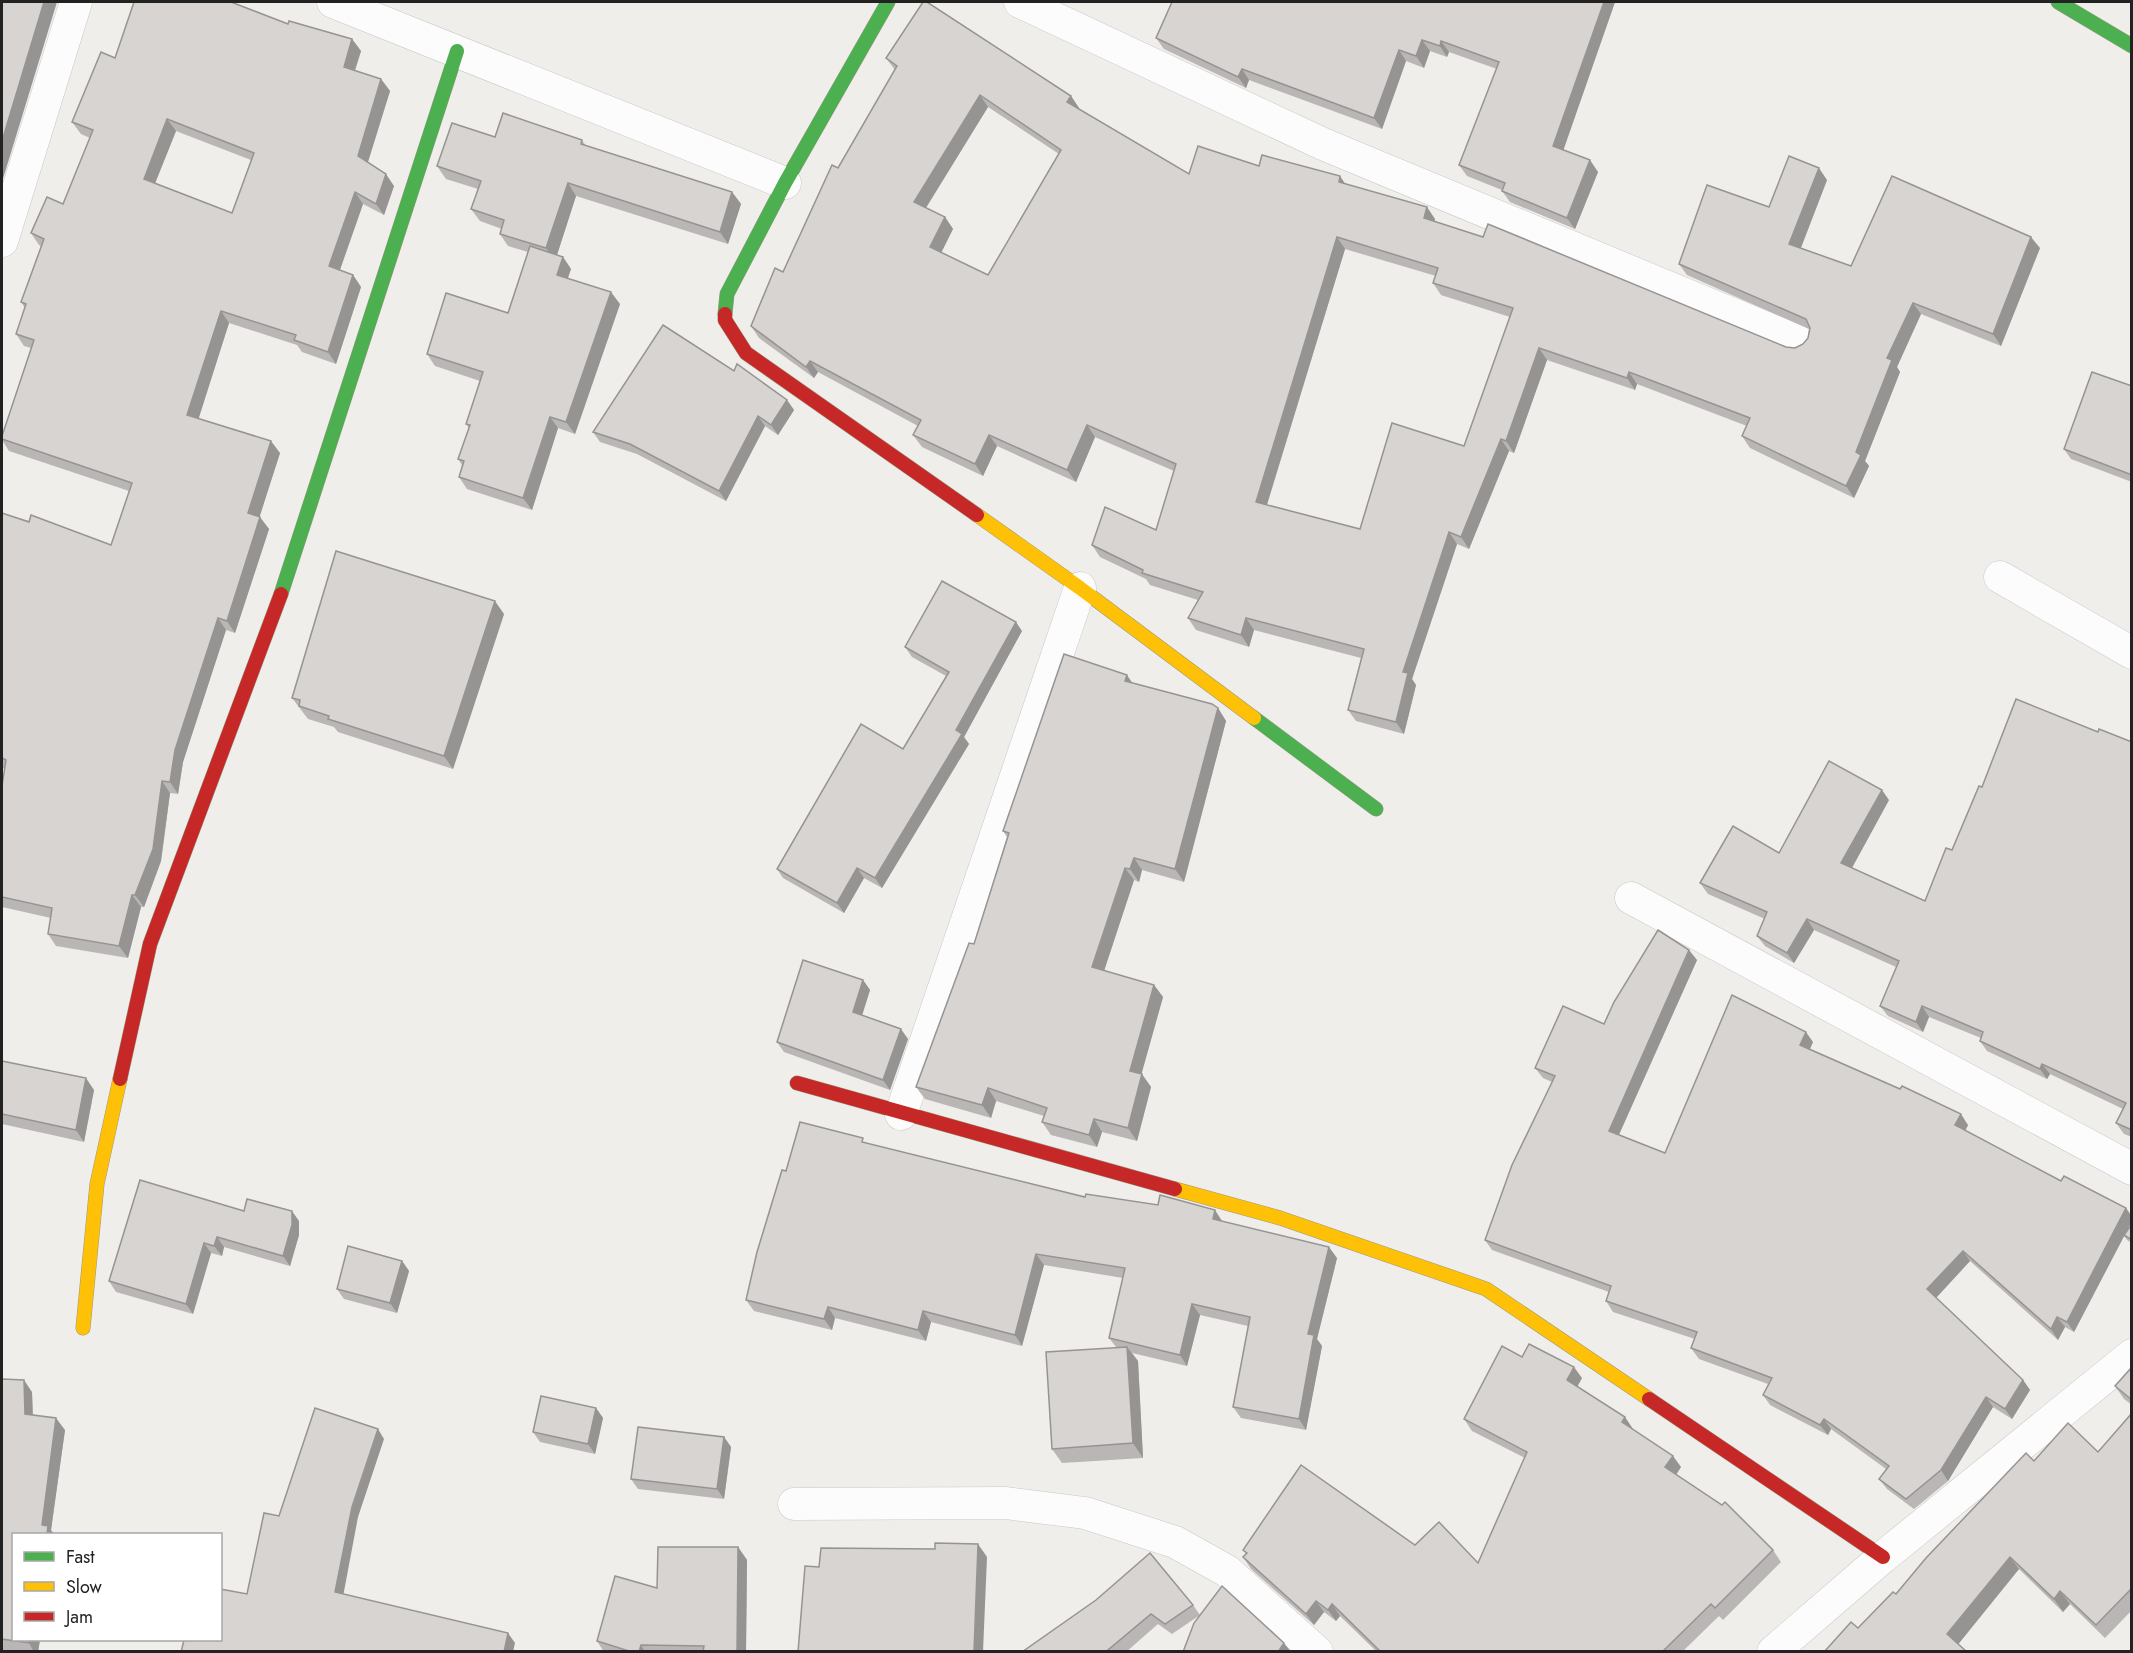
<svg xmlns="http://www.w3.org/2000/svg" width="2133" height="1653" font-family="Jost,sans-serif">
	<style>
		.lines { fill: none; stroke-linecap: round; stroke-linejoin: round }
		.street-casing { stroke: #c9c8c7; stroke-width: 33 }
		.fast-casing { stroke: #999a82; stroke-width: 15 }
		.slow-casing { stroke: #999a82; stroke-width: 15 }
		.jam-casing { stroke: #999a82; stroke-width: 15 }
		.street { stroke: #fdfcfc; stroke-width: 32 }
		.fast { stroke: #4caf50; stroke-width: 14 }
		.slow { stroke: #ffc107; stroke-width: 14 }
		.jam { stroke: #c62828; stroke-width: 14 }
		.wall { fill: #b9b6b5; fill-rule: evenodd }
		.shaded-wall { fill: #969493 }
		.building { fill: #d7d4d2; stroke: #969493; stroke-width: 1.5; fill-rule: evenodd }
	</style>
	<rect width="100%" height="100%" fill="#f0eeeb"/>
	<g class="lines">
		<defs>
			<g id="street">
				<path d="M333,2L785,183"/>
				<path d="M1020,2L1323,144L1800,342"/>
				<path d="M2,241L76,2"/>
				<path d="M2000,577L2132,653"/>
				<path d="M1631,898L2132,1169"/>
				<path d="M901,1114L1080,588"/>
				<path d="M794,1504L1006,1503L1085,1513L1175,1542L1227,1571L1317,1652"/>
				<path d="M1773,1652L1883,1557L2132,1355"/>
			</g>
			<g id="fast">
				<path d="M2058,2L2132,46"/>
				<path d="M725,314L727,294L785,183L888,2"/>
				<path d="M281,594L457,51"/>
				<path d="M1254,718L1376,809"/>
			</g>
			<g id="slow">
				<path d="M977,515L1080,588L1254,718"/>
				<path d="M1175,1189L1280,1218L1486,1289L1649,1399"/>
				<path d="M83,1328L97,1184L120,1079"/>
			</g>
			<g id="jam">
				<path d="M725,314V320L746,353L977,515"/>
				<path d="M120,1079L150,944L281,594"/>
				<path d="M797,1083L1175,1189"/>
				<path d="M1649,1399L1883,1557"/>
			</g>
		</defs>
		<use href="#street" class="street-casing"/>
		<use href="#fast" class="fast-casing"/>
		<use href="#slow" class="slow-casing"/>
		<use href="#jam" class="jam-casing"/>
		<use href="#street" class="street"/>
		<use href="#fast" class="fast"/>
		<use href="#slow" class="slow"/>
		<use href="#jam" class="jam"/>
	</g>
	<g class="wall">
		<path d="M1172,2H1615L1563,150L1598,172L1575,229L1510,202L1502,191V190L1467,176L1459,165L1497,69L1449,52L1447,57L1430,51L1424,68L1406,61L1382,129L1249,80L1246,88L1164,49L1156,38Z"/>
		<path d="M288,24L352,39L361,51L355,71L381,79L390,91L368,162L394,186L384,215L363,204L340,270L353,275L361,287L336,364L302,352L297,345L229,323L198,418L280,453L259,517L269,529L235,633L226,630L183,762L178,794L170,793L161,861L144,907H141L128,958L56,946L48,934L51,918L2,907V786L5,769L2,768V513L111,545L129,491L9,451L2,440V436L31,348L24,346L16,334L25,308L21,302L41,246L39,245L31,233L63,204L90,138L81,134L72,122L115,58ZM176,131L251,160L232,213L155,183Z"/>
		<path d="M886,58L1071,96L1079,108L1078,109L1189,174L1259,166L1346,184L1435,219L1434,222L1786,347L1795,348L1803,344L1808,338L1809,329L1687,275L1679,264L1769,207L1827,180L1801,248L1851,266L2040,248L2001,346L1921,314L1897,367L1900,372L1865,461L1869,466L1854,498L1750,448L1742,436L1747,426L1637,384L1635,390L1547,360L1514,453L1509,451L1469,549L1457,544L1412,679L1416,685L1404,734L1356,721L1348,710L1361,658L1254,630L1249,647L1196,630L1188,618L1198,600L1150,585L1146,579L1100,557L1092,545L1156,530L1174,471L1095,437L1076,482L997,446L983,476L922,447L913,435L918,426L818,372L814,378L759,338L751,326L783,272L838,168L895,70ZM988,107L1059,154L988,275L941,253L953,229L945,217L926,208ZM1345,249L1436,276L1433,283L1441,295L1510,317L1464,446L1360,529L1267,505Z"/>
		<path d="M495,137L582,140L586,146L732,192L741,204L728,244L576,196L557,255L563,257L571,269L568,278L620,304L575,434L558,428L532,510L467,489L459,477L462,465L458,459L469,428L466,424L480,381L435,366L427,354L508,313L528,252L508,246L500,234L502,229L480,221L471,209L478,189L446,179L437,166Z"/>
		<path d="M734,371L787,400L794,410L778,435L765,426L726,501L637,454L600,442L593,432Z"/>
		<path d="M2132,386V482L2071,459L2064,449Z"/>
		<path d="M504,614L453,769L338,732L334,727L308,719L292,698Z"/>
		<path d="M1022,631L964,737L969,744L882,888L864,878L844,913L783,878L777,869L903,749L946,676L912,657L905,647Z"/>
		<path d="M1132,683L1218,708L1226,721L1184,882L1142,870L1139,882L1134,880L1104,971L1154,985L1163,997L1141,1074L1151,1087L1137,1141L1102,1132L1097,1147L1051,1135L1042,1122L1044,1116L996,1101L991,1118L925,1099L916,1087L974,944L1007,837L1003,831Z"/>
		<path d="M2098,732L2132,742V1137L2124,1134L2116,1123L2123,1109L2050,1074L2047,1079L1987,1051L1980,1041L1981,1038L1929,1017L1923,1032L1888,1016L1880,1006L1896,967L1814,930L1794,963L1765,946L1757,936L1765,919L1708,894L1700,883L1779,853L1889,800L1852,868L1925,901L1952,850L1982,787Z"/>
		<path d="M1697,960L1619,1135L1665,1153L1813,1042L1810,1049L1968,1125L1965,1130L2061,1181L2126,1208L2132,1217V1221L2126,1231L2132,1224V1243L2127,1240L2124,1236L2074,1332L2065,1327L2058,1340L1970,1261L1936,1298L2023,1380L2030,1390L2012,1419L1993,1407L1948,1481L1914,1509L1887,1489L1879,1479L1886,1469L1831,1429L1828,1435L1770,1405L1763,1395L1768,1384L1699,1359L1691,1348L1695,1339L1613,1312L1606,1301L1609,1292L1492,1250L1485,1240L1552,1082L1543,1078L1535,1068L1604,1024Z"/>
		<path d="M863,980L870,990L862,1015L908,1039L890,1090L784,1052L777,1042Z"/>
		<path d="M2,1061L94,1090L84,1142L2,1124Z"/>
		<path d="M866,1143L1085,1197L1222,1221L1337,1258L1317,1339L1322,1346L1306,1430L1241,1418L1233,1407L1248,1326L1200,1315L1187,1366L1132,1353L1138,1361L1143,1458L1062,1463L1052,1449L1116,1347L1109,1338L1123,1278L1044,1265L1022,1346L931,1322L926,1341L835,1318L832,1330L754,1311L746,1300L786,1171Z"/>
		<path d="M244,1211L299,1221V1235L290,1266L224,1247L222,1256L211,1253L193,1314L116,1292L109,1281Z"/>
		<path d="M402,1261L409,1271L397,1313L344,1299L337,1289Z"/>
		<path d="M1522,1357L1582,1378L1577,1386L1681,1467L1676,1475L1773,1550L1781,1562L1723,1620L1719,1616L1682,1652H1377L1340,1616L1336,1621L1324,1612L1314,1625L1251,1569L1243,1557L1246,1554L1243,1550L1415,1545L1478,1563L1525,1458L1472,1431L1464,1419Z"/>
		<path d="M2132,1367V1405L2124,1399L2115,1386Z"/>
		<path d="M2,1379L32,1392L33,1415L65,1430L51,1530L14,1640H40L38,1652H12L2,1650Z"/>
		<path d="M596,1408L603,1418L595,1454L540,1442L533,1432Z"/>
		<path d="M2132,1413V1610L2105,1638L2070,1604L2063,1612L2019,1569L1958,1644L1858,1628L1896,1594L2034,1461L2098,1452Z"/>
		<path d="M724,1437L731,1447L724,1499L638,1489L631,1479Z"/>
		<path d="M738,1547L747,1560L746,1652H604L597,1641L657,1588Z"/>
		<path d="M1096,1600L1193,1605L1200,1615L1172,1634L1158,1624L1126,1652H1022Z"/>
	</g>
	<g class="shaded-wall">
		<path d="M44,2H57L2,182V141Z"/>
		<path d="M1604,2H1615L1561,157L1553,146Z"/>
		<path d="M352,39L361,51L352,79L344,67Z"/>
		<path d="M1422,40L1430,51L1424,68L1416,56Z"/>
		<path d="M1441,41L1449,52L1447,57L1440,46Z"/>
		<path d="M1399,50L1406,61L1382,129L1374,118Z"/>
		<path d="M1242,69L1249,80L1246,88L1238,77Z"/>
		<path d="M381,79L390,91L366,168L358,156Z"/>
		<path d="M980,95L988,107L922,214L914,202Z"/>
		<path d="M1071,96L1079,108L1075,114L1067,102Z"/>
		<path d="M167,119L176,131L152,191L144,179Z"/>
		<path d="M1590,160L1598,172L1575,229L1567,218Z"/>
		<path d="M1819,168L1827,180L1798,255L1789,244Z"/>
		<path d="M386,174L394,186L384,215L376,204Z"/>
		<path d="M1340,176L1348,188L1339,182Z"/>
		<path d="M568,183L576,196L555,261L546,248Z"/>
		<path d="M355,192L363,204L337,278L329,266Z"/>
		<path d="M732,192L741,204L728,244L720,232Z"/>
		<path d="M1427,207L1435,219L1432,230L1424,218Z"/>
		<path d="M945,217L953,229L938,259L930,247Z"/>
		<path d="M1337,237L1345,249L1264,514L1256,502Z"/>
		<path d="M2031,237L2040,248L2001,346L1993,334Z"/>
		<path d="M563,257L571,269L565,286L557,275Z"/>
		<path d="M353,275L361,287L336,364L328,352Z"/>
		<path d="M611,292L620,304L575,434L566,422Z"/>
		<path d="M1913,303L1921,314L1897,367L1900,372L1865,461L1869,466L1854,498L1846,486L1856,452L1887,358Z"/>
		<path d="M221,311L229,323L196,427L187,415Z"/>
		<path d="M1539,348L1547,360L1514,453L1506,441Z"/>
		<path d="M810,361L818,372L814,378L806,367Z"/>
		<path d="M1629,372L1637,384L1635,390L1627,378Z"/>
		<path d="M787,400L794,410L778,435L771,425Z"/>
		<path d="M758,416L765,426L726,501L719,491Z"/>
		<path d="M550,417L558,428L532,510L523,498Z"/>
		<path d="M1087,425L1095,437L1076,482L1067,470Z"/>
		<path d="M989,435L997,446L983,476L975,464Z"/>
		<path d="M1501,439L1509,451L1469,549L1461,537Z"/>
		<path d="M271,441L280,453L257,525L248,513Z"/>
		<path d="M260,517L269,529L235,633L227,621Z"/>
		<path d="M1449,532L1457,544L1412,679L1416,685L1404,734L1396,722L1403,672Z"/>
		<path d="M495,601L504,614L453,769L444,756Z"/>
		<path d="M218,618L226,630L183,762L178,794L170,782L175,750Z"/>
		<path d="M1246,618L1254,630L1249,647L1241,635Z"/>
		<path d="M1016,622L1022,631L964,737L969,744L882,888L875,878Z"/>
		<path d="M1127,675L1135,687L1125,681Z"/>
		<path d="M1218,708L1226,721L1184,882L1175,869Z"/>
		<path d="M162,781L170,793L161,861L144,907L135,895Z"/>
		<path d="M1882,790L1889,800L1849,873L1841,863Z"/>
		<path d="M1134,858L1142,870L1139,882L1130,869Z"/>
		<path d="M857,868L864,878L844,913L837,903Z"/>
		<path d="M1125,868L1134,880L1101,980L1092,967Z"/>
		<path d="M132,895L141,907L128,958L119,946Z"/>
		<path d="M1807,919L1814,930L1794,963L1787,953Z"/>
		<path d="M1689,950L1697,960L1616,1141L1609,1131Z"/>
		<path d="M863,980L870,990L860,1022L853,1012Z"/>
		<path d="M1154,985L1163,997L1139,1083L1130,1071Z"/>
		<path d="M1922,1006L1929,1017L1923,1032L1916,1022Z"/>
		<path d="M901,1029L908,1039L890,1090L883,1080Z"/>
		<path d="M1806,1032L1813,1042L1807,1055L1800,1045Z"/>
		<path d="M2042,1064L2050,1074L2047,1079L2040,1069Z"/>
		<path d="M1142,1074L1151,1087L1137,1141L1128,1128Z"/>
		<path d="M86,1078L94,1090L84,1142L76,1130Z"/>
		<path d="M988,1088L996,1101L991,1118L982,1105Z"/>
		<path d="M1961,1114L1968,1125L1963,1136L1955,1125Z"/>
		<path d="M1094,1119L1102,1132L1097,1147L1089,1135Z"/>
		<path d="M2126,1208L2132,1217V1221L2074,1332L2067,1322Z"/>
		<path d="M1215,1210L1222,1221L1213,1219Z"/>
		<path d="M292,1211L299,1221V1235L290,1266L283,1256Z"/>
		<path d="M217,1237L224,1247L222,1256L214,1246Z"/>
		<path d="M204,1243L211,1253L193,1314L186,1304Z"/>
		<path d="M1329,1247L1337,1258L1317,1339L1322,1346L1306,1430L1299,1419L1308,1334Z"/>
		<path d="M1963,1251L1970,1261L1935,1299L1927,1289Z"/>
		<path d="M1036,1254L1044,1265L1022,1346L1015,1335Z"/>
		<path d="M402,1261L409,1271L397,1313L390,1303Z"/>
		<path d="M1192,1304L1200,1315L1187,1366L1180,1355Z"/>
		<path d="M828,1307L835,1318L832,1330L824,1319Z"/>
		<path d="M923,1311L931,1322L926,1341L918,1330Z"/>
		<path d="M2057,1317L2065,1327L2058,1340L2051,1329Z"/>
		<path d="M1127,1347L1138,1361L1143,1458L1133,1443Z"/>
		<path d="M1574,1367L1582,1378L1575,1391L1567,1380Z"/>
		<path d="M24,1380L32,1392L33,1426L25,1414Z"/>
		<path d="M2023,1380L2030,1390L2012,1419L2005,1409Z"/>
		<path d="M1986,1397L1993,1407L1948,1481L1941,1470Z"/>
		<path d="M596,1408L603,1418L595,1454L588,1444Z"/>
		<path d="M1625,1417L1633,1429L1622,1422Z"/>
		<path d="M56,1418L65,1430L51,1530L54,1534H47L42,1525Z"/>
		<path d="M1824,1419L1831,1429L1828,1435L1820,1425Z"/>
		<path d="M378,1429L384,1439L358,1517L342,1602L335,1592L352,1507Z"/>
		<path d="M724,1437L731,1447L724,1499L717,1489Z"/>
		<path d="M1673,1456L1681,1467L1673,1479L1665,1467Z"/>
		<path d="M978,1544L987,1557L983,1652H974Z"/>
		<path d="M738,1547L747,1560L746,1652H737Z"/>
		<path d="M2010,1557L2019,1569L1956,1647L1947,1634Z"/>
		<path d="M2060,1591L2070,1604L2063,1612L2054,1599Z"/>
		<path d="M1316,1601L1324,1612L1314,1625L1306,1614Z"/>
		<path d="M1332,1604L1340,1616L1336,1621L1328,1610Z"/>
		<path d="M508,1633L515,1643L513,1652H504Z"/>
		<path d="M29,1640H40L38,1652H34L29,1643Z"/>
		<path d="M1284,1643L1291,1652H1278Z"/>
		<path d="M641,1645L645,1652H639Z"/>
	</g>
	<g class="building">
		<path d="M2,2H44L2,141Z"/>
		<path d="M134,2H231L288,24L289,21L352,39L344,67L381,79L358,156L386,174L376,204L355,192L329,266L353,275L328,352L294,340L296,335L221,311L187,415L271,441L248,513L260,517L227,621L218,618L175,750L170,782L162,781L153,849L135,895H132L119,946L48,934L52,908L2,897V786L6,760L2,758V513L29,522L31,515L111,545L132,483L2,439V436L34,340L16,334L26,304L21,302L44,239L31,233L47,197L63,204L93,130L72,122L101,52L115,58ZM167,119L254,153L232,213L144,179Z"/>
		<path d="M923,2H927L1071,96L1067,102L1189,174L1198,146L1259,166L1262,155L1340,176L1339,182L1427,207L1424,218L1483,237L1488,224L1786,347L1795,348L1803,344L1808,338L1810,328L1806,319L1679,264L1707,185L1769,207L1789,156L1819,168L1789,244L1851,266L1892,176L2031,237L1993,334L1913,303L1887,358L1892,360L1856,452L1861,455L1846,486L1742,436L1750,418L1629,372L1627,378L1539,348L1506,441L1501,439L1461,537L1449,532L1403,672L1408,673L1396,722L1348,710L1364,649L1246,618L1241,635L1188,618L1203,592L1142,573L1143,570L1092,545L1105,507L1156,530L1176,464L1087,425L1067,470L989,435L975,464L913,435L921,420L810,361L806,367L751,326L775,268L783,272L832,165L838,168L897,66L886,58ZM980,95L1061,150L988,275L930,247L945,217L914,202ZM1337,237L1438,268L1433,283L1513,308L1464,446L1392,423L1360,529L1256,502Z"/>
		<path d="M1172,2H1604L1553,146L1590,160L1567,218L1502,191L1505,183L1459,165L1499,62L1441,41L1440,46L1422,40L1416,56L1399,50L1374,118L1242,69L1238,77L1156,38Z"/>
		<path d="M503,113L582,140L581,144L732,192L720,232L568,183L546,248L500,234L504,220L471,209L481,181L437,166L452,123L495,137Z"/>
		<path d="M530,246L563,257L557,275L611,292L566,422L550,417L523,498L459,477L464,461L458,459L470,425L466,424L483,372L427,354L446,293L508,313Z"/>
		<path d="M663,325L734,371L737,364L787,400L771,425L758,416L719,491L630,444L593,432Z"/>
		<path d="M2092,372L2132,386V475L2064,449Z"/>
		<path d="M336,551L495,601L444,756L328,719L329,716L299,706L300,700L292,698Z"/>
		<path d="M942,581L1016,622L956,730L962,734L875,878L857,868L837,903L777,869L861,724L903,749L949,672L905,647Z"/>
		<path d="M1064,654L1127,675L1125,681L1212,704L1218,708L1175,869L1134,858L1130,869L1125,868L1092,967L1154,985L1130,1071L1142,1074L1128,1128L1094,1119L1089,1135L1042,1122L1047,1108L988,1088L982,1105L916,1087L969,943L974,944L1009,833L1003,831Z"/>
		<path d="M2016,699L2098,732L2099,729L2132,742V1130L2116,1123L2126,1103L2042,1064L2040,1069L1980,1041L1983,1032L1922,1006L1916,1022L1880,1006L1899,961L1807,919L1787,953L1757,936L1767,912L1700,883L1733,826L1779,853L1829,761L1882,790L1841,863L1925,901L1946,848L1952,850L1979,786L1982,787Z"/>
		<path d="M1658,930L1689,950L1609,1131L1665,1153L1732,995L1806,1032L1800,1045L1900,1089L1902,1086L1961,1114L1955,1125L2061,1181L2064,1176L2126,1208L2067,1322L2057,1317L2051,1329L1963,1251L1927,1289L2023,1380L2005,1409L1986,1397L1941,1470L1906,1499L1879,1479L1889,1466L1824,1419L1820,1425L1763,1395L1772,1378L1691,1348L1697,1332L1606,1301L1611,1286L1485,1240L1512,1165L1555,1076L1535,1068L1563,1006L1604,1024L1614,1002Z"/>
		<path d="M803,960L863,980L853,1012L901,1029L883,1080L777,1042Z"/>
		<path d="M2,1061L86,1078L76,1130L2,1114Z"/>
		<path d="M800,1122L863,1138L862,1142L1085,1197L1086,1194L1158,1205L1160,1195L1215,1210L1213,1219L1329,1247L1308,1334L1314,1335L1299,1419L1233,1407L1250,1317L1192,1304L1180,1355L1109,1338L1125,1268L1036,1254L1015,1335L923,1311L918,1330L828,1307L824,1319L746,1300L757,1252L782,1170L786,1171Z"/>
		<path d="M140,1180L244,1211L247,1199L292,1211V1225L283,1256L217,1237L214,1246L204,1243L186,1304L109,1281Z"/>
		<path d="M2132,1224V1240L2124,1235Z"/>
		<path d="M348,1246L402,1261L390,1303L337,1289Z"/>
		<path d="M1529,1344L1574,1367L1567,1380L1625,1417L1622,1422L1673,1456L1665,1467L1722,1505L1725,1502L1773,1550L1715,1608L1711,1604L1662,1652H1381L1332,1604L1328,1610L1316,1601L1306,1614L1243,1557L1247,1553L1243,1550L1301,1465L1415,1545L1439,1522L1478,1563L1527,1452L1464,1419L1502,1346L1522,1357Z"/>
		<path d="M1127,1347L1133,1443L1052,1449L1046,1352Z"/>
		<path d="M2132,1367V1400L2115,1386Z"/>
		<path d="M2,1379L24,1380L25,1414L56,1418L42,1525L48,1526L47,1534H14V1640H29V1643L2,1639Z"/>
		<path d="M541,1396L596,1408L588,1444L533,1432Z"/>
		<path d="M315,1408L378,1429L352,1507L335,1592L508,1633L504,1652H181L184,1640H220V1589L247,1594L264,1513L279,1516Z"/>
		<path d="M2132,1413V1588L2096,1625L2060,1591L2054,1599L2010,1557L1947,1634L1967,1652H1824L1851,1622L1858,1628L1893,1592L1896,1594L1926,1558L2026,1453L2034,1461L2068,1423L2098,1452Z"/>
		<path d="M638,1427L724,1437L717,1489L631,1479Z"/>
		<path d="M935,1543L978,1544L974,1652H798L805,1566L819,1567L821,1548L935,1549Z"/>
		<path d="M658,1547H738L737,1652H703L704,1646L641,1645L639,1652H632L597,1641L615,1576L657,1588Z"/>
		<path d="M1150,1553L1193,1605L1165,1624L1151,1614L1108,1650L1109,1652H1022L1096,1600Z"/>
		<path d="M1222,1586L1284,1643L1278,1652H1183L1194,1623Z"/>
	</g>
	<rect width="2133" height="1653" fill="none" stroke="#222222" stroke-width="6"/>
	<rect x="12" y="1533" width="210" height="108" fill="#ffffff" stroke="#a7a7a7" stroke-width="1.5"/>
	<rect x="24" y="1552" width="30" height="9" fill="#4caf50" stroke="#a7a7a7" stroke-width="1.5"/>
	<text x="66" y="1563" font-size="18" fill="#222222">Fast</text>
	<rect x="24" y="1582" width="30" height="9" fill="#ffc107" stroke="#a7a7a7" stroke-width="1.5"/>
	<text x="66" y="1593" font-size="18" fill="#222222">Slow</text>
	<rect x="24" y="1612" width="30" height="9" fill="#c62828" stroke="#a7a7a7" stroke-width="1.5"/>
	<text x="66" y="1623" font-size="18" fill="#222222">Jam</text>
</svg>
